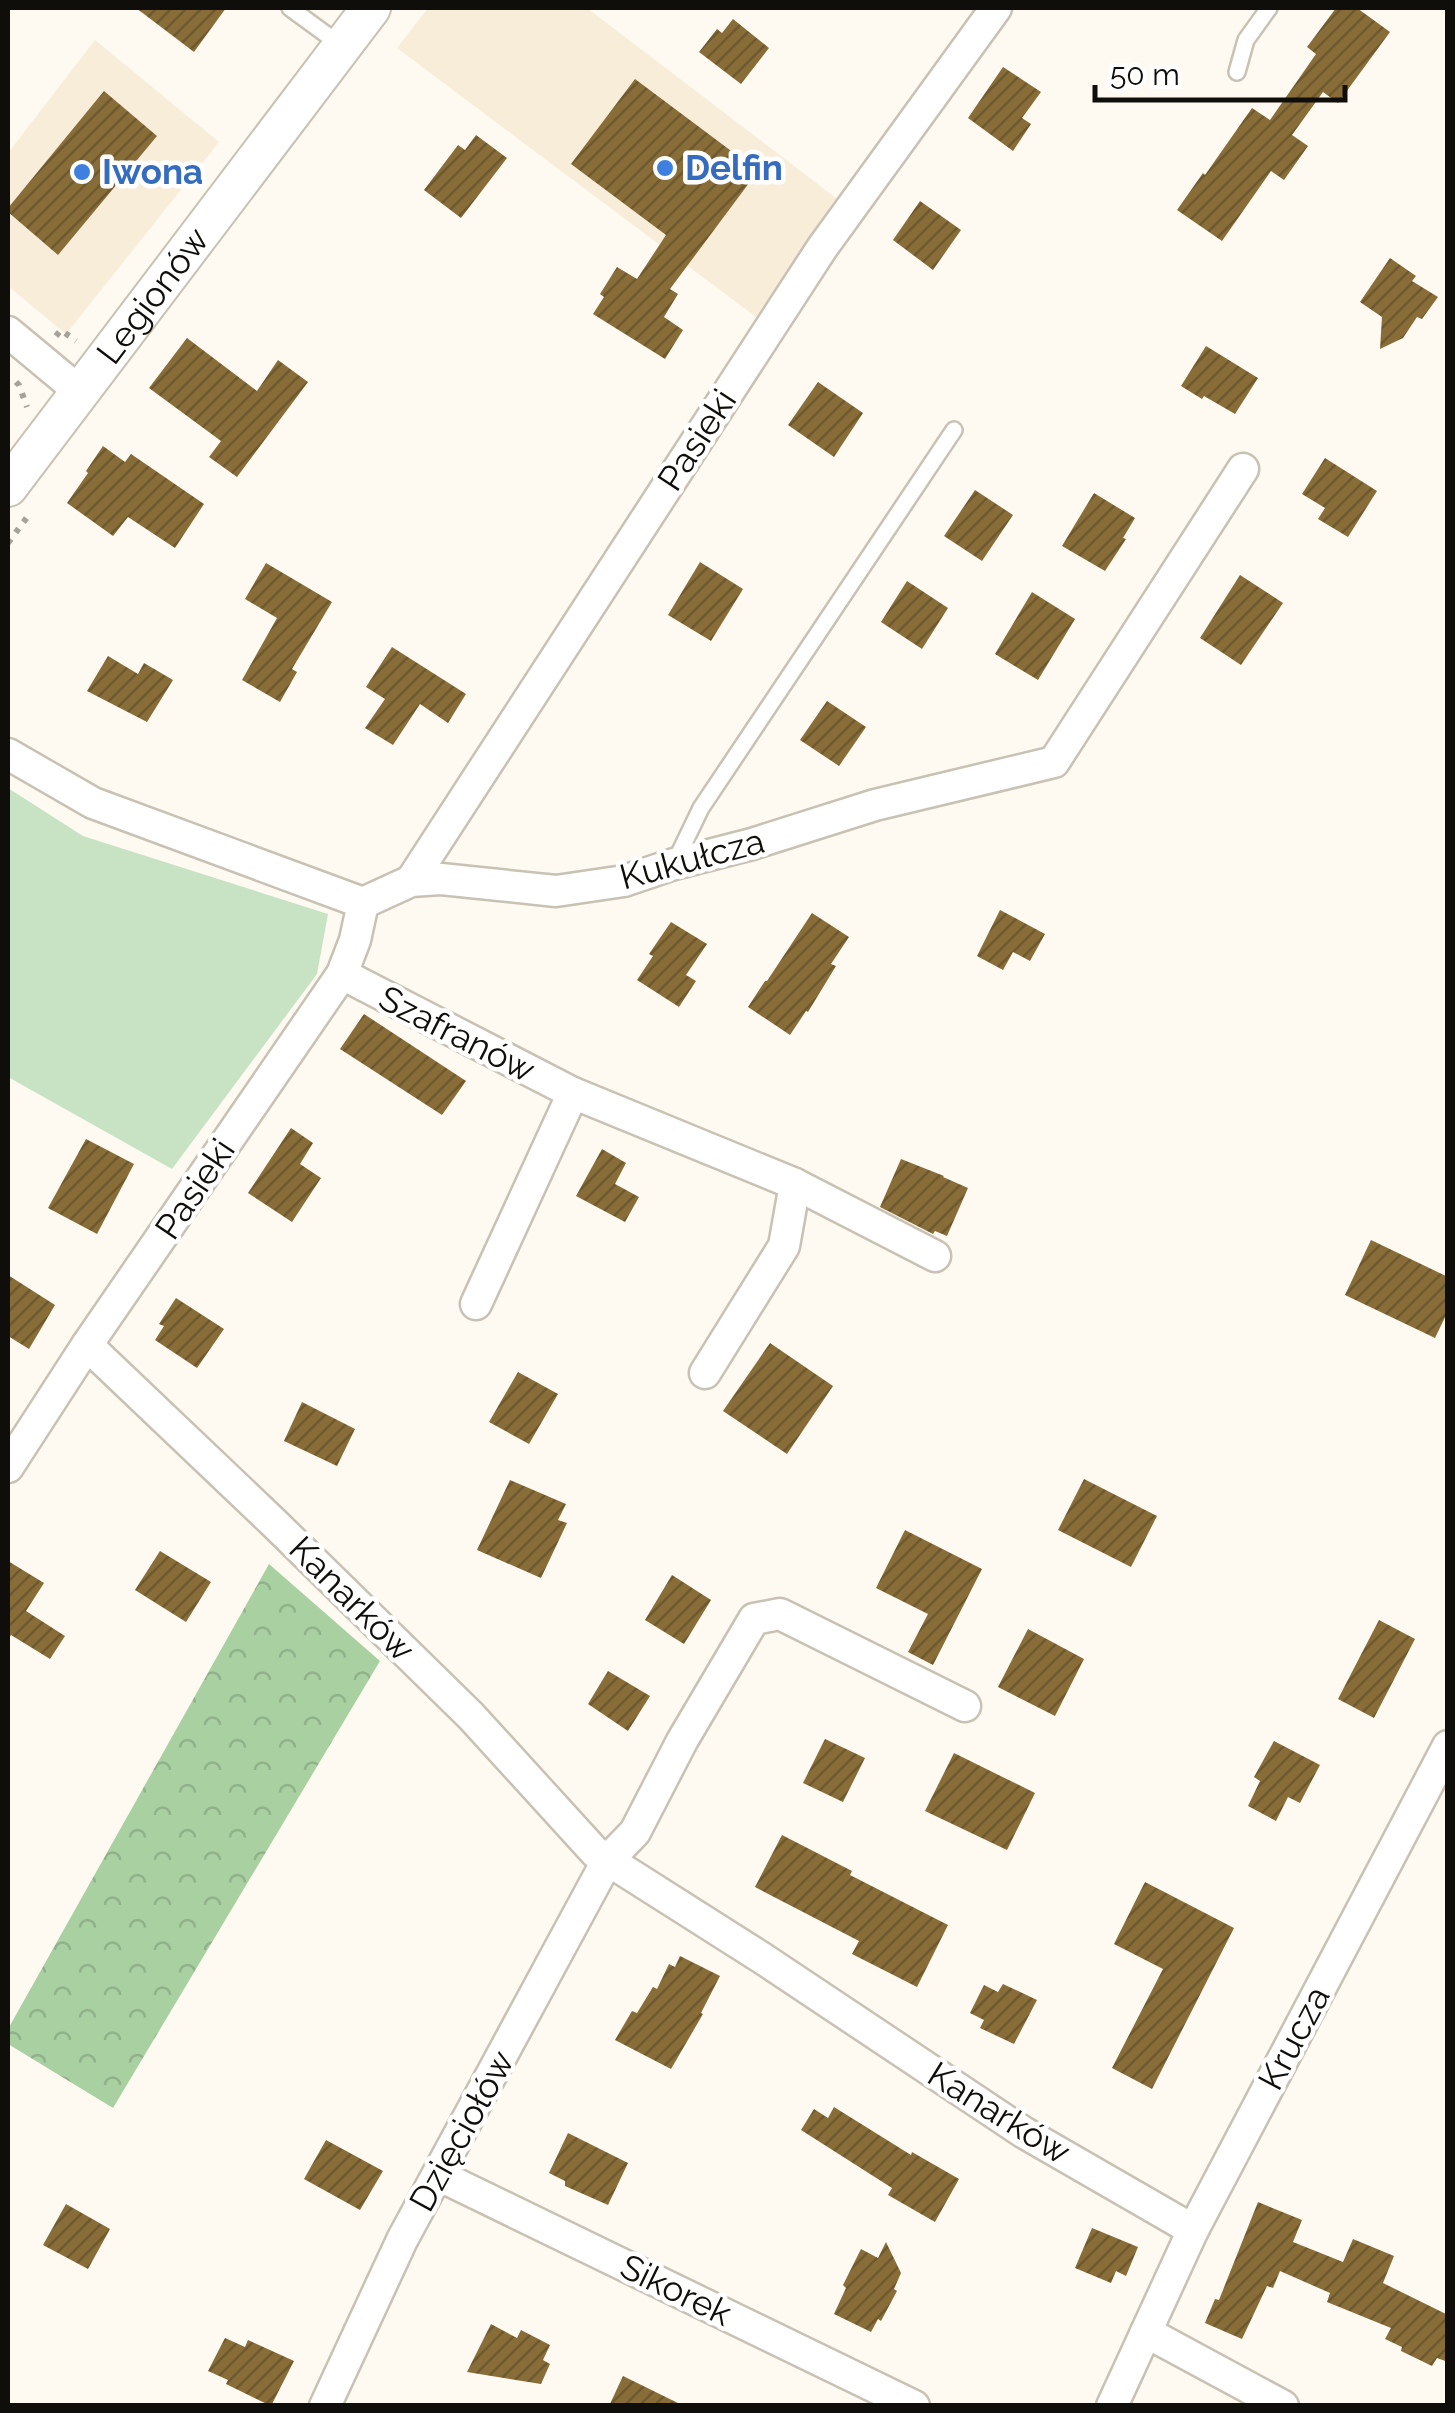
<svg xmlns="http://www.w3.org/2000/svg" width="1455" height="2413" font-family="Raleway,sans-serif">
	<style>
		.built { fill: #f8edd9 }
		.green { fill: #c7e3c3 }
		.forest { fill: url(#forest-crowns) }
		.building { fill: url(#building-hatch) }
		.lines { fill: none; stroke-linecap: round; stroke-linejoin: round }
		.service-casing { stroke: #c8c1b4; stroke-width: 20 }
		.minor-casing { stroke: #c8c1b4; stroke-width: 35 }
		.tertiary-casing { stroke: #c8c1b4; stroke-width: 42 }
		.path { stroke: #a5a29b; stroke-width: 6; stroke-dasharray: 5 8; stroke-linecap: butt }
		.service { stroke: #fff; stroke-width: 15 }
		.minor { stroke: #fff; stroke-width: 30 }
		.tertiary { stroke: #fff; stroke-width: 38 }
		.shop-dot { fill: #3f7fe0; stroke: #fff; stroke-width: 4 }
		.labels { text-anchor: middle; stroke-width: 9; stroke-linejoin: round; paint-order: stroke }
		.shop-label { font-size: 35px; font-weight: bold; fill: #366cbe; stroke: #fff; text-anchor: start }
		.street-label { font-size: 35px; fill: #100e0a; stroke: #fff }
	</style>
	<defs>
		<pattern id="forest-crowns" width="20" height="18" patternUnits="userSpaceOnUse" patternTransform="scale(2.5)"><rect width="20" height="18" fill="#a8d0a1"/><path d="M2 6a3 3 0 1 1 6 0M12 15a3 3 0 1 1 6 0" fill="none" stroke="#90b189"/></pattern>
		<pattern id="building-hatch" width="6" height="6" patternUnits="userSpaceOnUse" patternTransform="scale(2.5)"><rect width="6" height="6" fill="#886d39"/><path d="M-1 1l2-2M0 6l6-6M5 7l2-2" fill="none" stroke="#6e582e"/></pattern>
	</defs>
	<rect width="100%" height="100%" fill="#fefaf2"/>
	<g class="built">
		<path d="M428,8H587L836,198L756,317L397,48Z"/>
		<path d="M95,40L219,142L66,334L8,286V153Z"/>
	</g>
	<path class="green" d="M8,788L83,836L328,914L317,974L172,1169L8,1077Z"/>
	<path class="forest" d="M269,1564L380,1661L113,2108L8,2044V2029Z"/>
	<g class="building">
		<path d="M136,8H226L194,52Z"/>
		<path d="M1336,8H1357L1390,32L1338,103L1323,92L1292,135L1308,146L1284,180L1271,171L1222,241L1177,210L1203,173L1205,175L1252,108L1270,120L1316,54L1307,47Z"/>
		<path d="M733,19L769,48L741,84L699,52L717,29L722,33Z"/>
		<path d="M1003,67L1041,92L1022,118L1031,124L1013,151L968,118Z"/>
		<path d="M635,79L758,171L670,289L678,294L664,317L683,330L665,359L593,314L604,297L600,294L617,267L637,279L666,235L571,164Z"/>
		<path d="M104,91L157,136L58,255L8,212V208Z"/>
		<path d="M476,135L507,158L461,218L424,190L458,145L465,150Z"/>
		<path d="M920,201L961,230L933,270L893,240Z"/>
		<path d="M1390,258L1416,276L1412,281L1438,297L1422,319L1417,317L1403,338L1380,349L1382,317L1360,302Z"/>
		<path d="M187,338L257,391L278,360L308,382L237,477L209,457L221,441L149,388Z"/>
		<path d="M1206,346L1258,378L1235,414L1204,396L1202,399L1181,386Z"/>
		<path d="M818,382L863,413L834,457L788,425Z"/>
		<path d="M103,446L125,462L131,454L204,504L175,548L128,517L113,536L67,503L88,473L86,471Z"/>
		<path d="M1325,458L1377,491L1348,537L1318,519L1325,508L1302,494Z"/>
		<path d="M975,490L1013,515L982,561L944,536Z"/>
		<path d="M1094,493L1135,518L1123,538L1126,539L1105,571L1062,546Z"/>
		<path d="M700,562L743,589L711,641L668,615Z"/>
		<path d="M266,563L332,602L292,669L297,672L280,702L242,680L277,618L245,599Z"/>
		<path d="M1240,575L1283,603L1241,665L1200,638Z"/>
		<path d="M907,581L948,608L922,649L881,622Z"/>
		<path d="M1032,592L1075,619L1038,680L995,654Z"/>
		<path d="M392,647L466,694L448,723L420,704L393,745L365,728L385,699L366,687Z"/>
		<path d="M108,656L138,674L144,663L173,680L147,722L87,691Z"/>
		<path d="M827,701L866,727L839,766L800,740Z"/>
		<path d="M1000,910L1045,934L1030,961L1013,952L1003,970L977,956Z"/>
		<path d="M812,913L849,937L831,964L836,966L808,1012L806,1011L790,1035L748,1007L765,981H767Z"/>
		<path d="M671,922L707,944L686,975L696,981L679,1007L637,980L653,956L649,954Z"/>
		<path d="M364,1014L466,1081L442,1115L340,1049Z"/>
		<path d="M291,1128L313,1143L300,1164L321,1178L292,1222L248,1193Z"/>
		<path d="M86,1139L134,1164L97,1234L48,1208Z"/>
		<path d="M602,1149L626,1163L615,1184L639,1197L625,1222L576,1196Z"/>
		<path d="M901,1159L944,1176L943,1177L968,1188L947,1236L935,1231L933,1234L880,1207Z"/>
		<path d="M1371,1240L1448,1277V1311L1435,1338L1345,1295Z"/>
		<path d="M8,1275L55,1305L29,1349L8,1336Z"/>
		<path d="M176,1298L224,1329L197,1368L155,1340L164,1326L159,1324Z"/>
		<path d="M770,1343L833,1386L787,1454L723,1411Z"/>
		<path d="M518,1372L558,1394L529,1444L489,1422Z"/>
		<path d="M302,1402L355,1429L337,1466L284,1441Z"/>
		<path d="M1084,1479L1157,1516L1131,1567L1058,1530Z"/>
		<path d="M510,1480L566,1504L558,1520L567,1523L541,1578L477,1550Z"/>
		<path d="M905,1530L982,1569L933,1665L908,1652L928,1614L876,1588Z"/>
		<path d="M160,1551L211,1582L186,1622L135,1590Z"/>
		<path d="M8,1561L44,1583L26,1611L65,1636L50,1659L11,1635L8,1640Z"/>
		<path d="M672,1575L711,1600L684,1644L645,1620Z"/>
		<path d="M1379,1620L1415,1639L1374,1718L1338,1699Z"/>
		<path d="M1028,1629L1084,1659L1055,1716L998,1687Z"/>
		<path d="M608,1671L650,1696L628,1731L588,1704Z"/>
		<path d="M825,1739L865,1758L843,1802L803,1783Z"/>
		<path d="M1274,1741L1320,1765L1300,1803L1288,1797L1276,1821L1248,1806L1260,1781L1254,1777Z"/>
		<path d="M954,1753L1035,1793L1007,1850L925,1811Z"/>
		<path d="M782,1835L852,1871L850,1875L948,1925L917,1987L852,1954L859,1941L755,1887Z"/>
		<path d="M1145,1882L1234,1928L1152,2089L1112,2068L1163,1969L1114,1944Z"/>
		<path d="M680,1956L720,1976L701,2013L703,2014L671,2069L615,2040L632,2011L637,2013L653,1987L657,1989L669,1964L675,1967Z"/>
		<path d="M1003,1984L1037,2000L1014,2044L980,2028L984,2020L970,2013L984,1985L998,1992Z"/>
		<path d="M834,2107L911,2155L912,2152L959,2179L935,2222L888,2195L892,2188L801,2130L814,2109L828,2118Z"/>
		<path d="M568,2133L628,2163L608,2205L565,2186V2181L549,2173Z"/>
		<path d="M326,2140L383,2171L360,2210L304,2179Z"/>
		<path d="M1258,2202L1302,2220L1293,2242L1343,2262L1353,2239L1394,2256L1383,2283L1448,2315V2362L1437,2358L1432,2366L1401,2351L1402,2347L1385,2339L1391,2328L1327,2302L1330,2293L1280,2271L1273,2288L1267,2286L1242,2339L1205,2323L1215,2299L1219,2300Z"/>
		<path d="M66,2204L110,2229L88,2269L43,2245Z"/>
		<path d="M1092,2228L1138,2247L1126,2276L1116,2271L1111,2283L1075,2268Z"/>
		<path d="M886,2242L901,2273L894,2289L897,2291L881,2321L878,2319L871,2332L834,2314L846,2288L843,2285L861,2249L878,2258Z"/>
		<path d="M491,2324L517,2338L521,2330L550,2345L543,2360L550,2364L541,2384L467,2372Z"/>
		<path d="M225,2338L245,2347L248,2340L294,2361L271,2406L226,2384L228,2380L208,2371Z"/>
		<path d="M623,2376L684,2406H609Z"/>
	</g>
	<g class="lines">
		<defs>
			<g id="service">
				<path d="M290,8L342,46"/>
				<path d="M1237,72L1246,40L1269,8"/>
				<path d="M674,864L701,808L954,430"/>
			</g>
			<g id="minor">
				<path d="M8,332L79,391"/>
				<path d="M8,754L93,803L363,903L411,881L441,879L556,891L624,881L674,864L752,844L875,805L1054,762L1243,469"/>
				<path d="M411,881L822,248L996,8"/>
				<path d="M342,974L573,1093L476,1304"/>
				<path d="M573,1093L795,1184L935,1256"/>
				<path d="M87,1345L273,1522L471,1716L595,1852L762,1958L1023,2132L1193,2230"/>
				<path d="M705,1373L784,1246L795,1184"/>
				<path d="M8,1467L87,1345L342,974L355,940L363,903"/>
				<path d="M438,2175L914,2406"/>
				<path d="M1146,2332L1283,2406"/>
				<path d="M325,2406L402,2240L607,1861L635,1832L682,1741L754,1619L780,1614L965,1706"/>
				<path d="M1112,2406L1193,2230L1448,1746"/>
			</g>
			<g id="tertiary">
				<path id="s1" d="M8,487L371,8"/>
			</g>
		</defs>
		<use href="#service" class="service-casing"/>
		<use href="#minor" class="minor-casing"/>
		<use href="#tertiary" class="tertiary-casing"/>
		<g class="path">
			<path d="M56,336L61,330L76,341"/>
			<path d="M16,382L19,385L27,407"/>
			<path d="M8,543L28,516"/>
		</g>
		<use href="#service" class="service"/>
		<use href="#minor" class="minor"/>
		<use href="#tertiary" class="tertiary"/>
	</g>
	<g class="shop-dot">
		<circle cx="665" cy="168" r="10"/>
		<circle cx="82" cy="172" r="10"/>
	</g>
	<g class="labels">
		<g class="shop-label">
			<text x="685" y="180">Delfin</text>
			<text x="102" y="184">Iwona</text>
		</g>
		<g class="street-label">
			<text dy="12" stroke="none"><textPath href="#s1" startOffset="240">Legionów</textPath></text>
			<text transform="translate(697 440) rotate(-57)" y="12">Pasieki</text>
			<text transform="translate(692 859) rotate(-15)" y="12">Kukułcza</text>
			<text transform="translate(457 1034) rotate(27)" y="12">Szafranów</text>
			<text transform="translate(195 1189) rotate(-56)" y="12">Pasieki</text>
			<text transform="translate(352 1599) rotate(45)" y="12">Kanarków</text>
			<text transform="translate(1294 2038) rotate(-62)" y="12">Krucza</text>
			<text transform="translate(999 2113) rotate(32)" y="12">Kanarków</text>
			<text transform="translate(462 2131) rotate(-61)" y="12">Dzięciołów</text>
			<text transform="translate(676 2290) rotate(26)" y="12">Sikorek</text>
		</g>
	</g>
	<rect width="1455" height="2413" fill="none" stroke="#100e0a" stroke-width="20"/>
	<path d="M1095 85v15h250v-15" fill="none" stroke="#100e0a" stroke-width="5"/>
	<text x="1110" y="85" font-size="30" fill="#100e0a" stroke="#ffffff" stroke-width="8" paint-order="stroke">50 m</text>
</svg>
